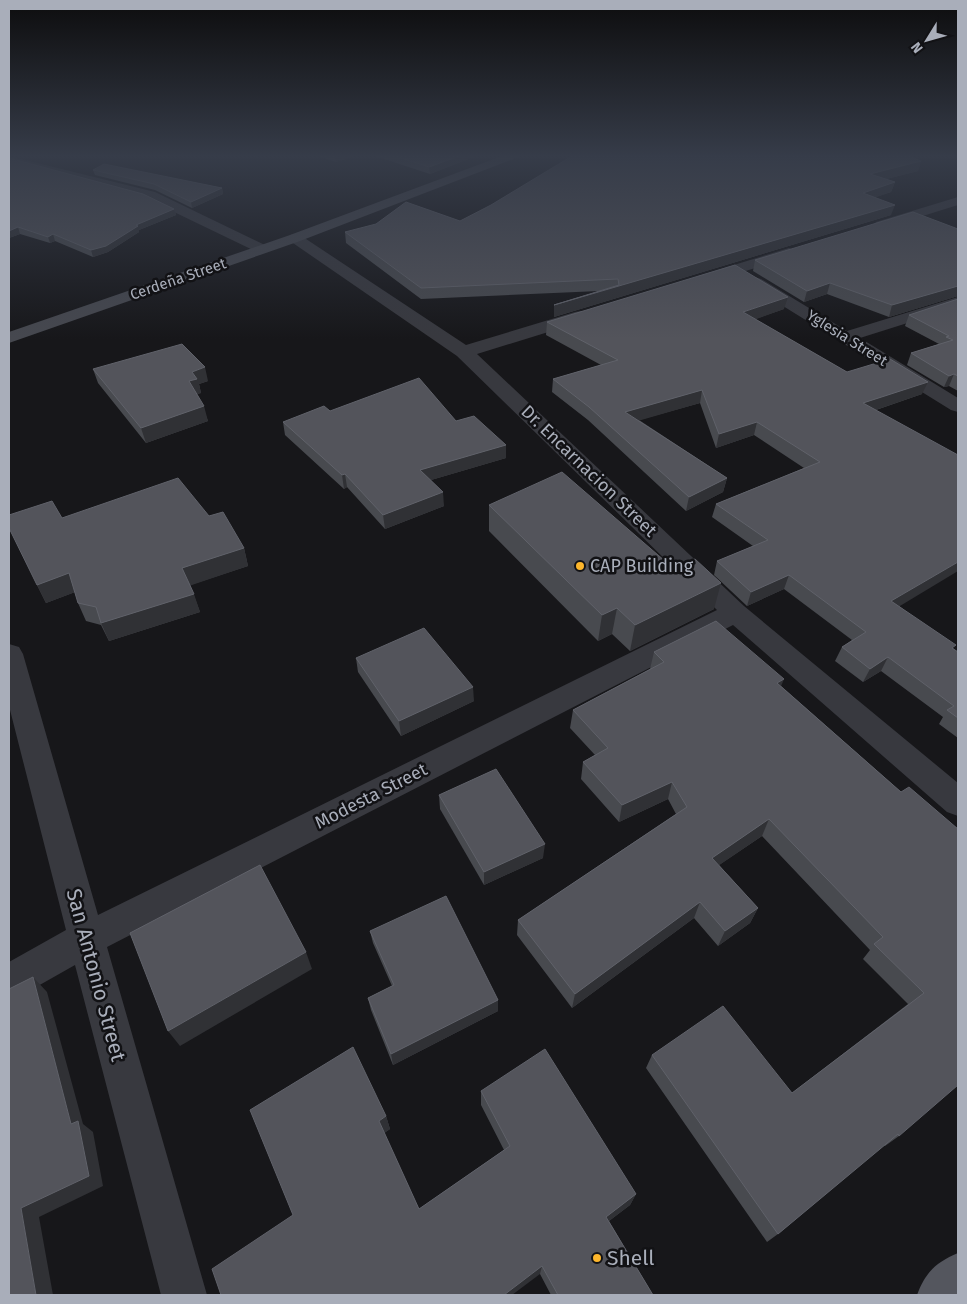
<svg xmlns="http://www.w3.org/2000/svg" width="967" height="1304" font-family="'Fira Sans',sans-serif">
	<style>
		.lines { fill: none; stroke-linecap: round; stroke-linejoin: round }
		.street { fill: #38393f; fill-rule: evenodd }
		.secondary { fill: #46484f; fill-rule: evenodd }
		.primary { fill: #54565e; fill-rule: evenodd }
		.wall { fill: #484a4f }
		.shaded-wall { fill: #303135 }
		.building { fill: #53545b; stroke: #60626a }
		.poi-dot { fill: #fdb62c; stroke: #121215; stroke-width: 2 }
		.labels { text-anchor: middle; stroke-width: 5; stroke-linejoin: round; paint-order: stroke }
		.far-street-label { font-size: 15px; fill: #a9aeba; stroke: #121215 }
		.street-label { font-size: 18px; fill: #a9aeba; stroke: #121215 }
		.poi-label { font-size: 18px; fill: #a9aeba; stroke: #121215; text-anchor: start }
		.near-street-label { font-size: 21px; fill: #a9aeba; stroke: #121215 }
		.near-poi-label { font-size: 21px; fill: #a9aeba; stroke: #121215; text-anchor: start }
	</style>
	<rect width="100%" height="100%" fill="#17171a"/>
	<g class="lines">
		<g class="street">
			<path d="M9,156L155,192L267,246L270,249L267,252H257L145,198L9,163Z"/>
			<path d="M958,197V205L881,229L876,228L874,225L876,222Z"/>
			<path d="M295,234L300,235L466,345L575,312L581,311L587,312L590,316L587,320L477,354L744,606L958,783V816L947,812L733,625L107,947L207,1295H161L75,965L22,995L9,1001V962L66,930L9,706V644L19,647L23,654L98,915L717,610L457,356L290,241L288,238L290,235Z"/>
			<path d="M789,248L794,250L797,253L794,256L704,284L698,282L696,279L698,276Z"/>
			<path d="M755,277L761,279L847,331L958,297V307L860,338L958,398V412L951,410L749,285L747,282L749,279Z"/>
		</g>
		<path class="secondary" d="M502,156H521L300,241L9,343V332L290,235Z"/>
		<path class="primary" d="M958,1253V1295H917C925,1273 936,1262 958,1253Z"/>
	</g>
	<g class="wall">
		<path d="M317,156H354L336,162Z"/>
		<path d="M375,156H476L430,174Z"/>
		<path d="M9,158L174,209L176,215L139,230V232L108,252L93,257L55,241L50,243L20,234L9,238Z"/>
		<path d="M921,161L918,171L886,179L895,182L891,192L875,197L891,215L554,317V305L599,291L421,299L346,243L345,232L460,221Z"/>
		<path d="M93,170L222,188L223,194L192,208L155,190L95,175Z"/>
		<path d="M958,229V296L889,317L827,294L804,302L753,271L755,260Z"/>
		<path d="M958,299V391L949,386L944,387L907,365L911,353L939,344L905,326L909,315Z"/>
		<path d="M784,309L755,319L847,372L922,394L876,410L899,606L958,652V738L939,724L943,717L881,671L863,682L835,661L842,647L852,640L784,589L747,606L714,575L717,561L753,546L712,517L716,504L804,468L754,435L716,448L700,403L639,420L727,478L723,492L686,511L588,420L552,392L553,379L601,365L546,335L547,322Z"/>
		<path d="M93,369L208,381L199,384L201,393L197,394L208,421L146,443L98,383Z"/>
		<path d="M330,411L456,421L506,445V458L431,480L444,506L385,529L347,487L344,489L285,435L283,422Z"/>
		<path d="M489,505L714,609L630,651L612,634L598,641L489,531Z"/>
		<path d="M209,516L244,548L248,566L190,585L200,612L109,641L101,625L86,621L78,603L75,592L46,603L37,585L62,518Z"/>
		<path d="M654,652L781,686L901,792L958,829L899,1136L885,1146L884,1145L778,1234L767,1242L646,1068L652,1055L792,1093L908,1004L863,959L870,950L762,836L719,865L758,908L750,923L718,946L694,918L572,1008L517,935L518,920L676,814L668,799L619,822L581,779L583,762L595,755L570,728L573,710L650,669Z"/>
		<path d="M356,658L474,701L401,736L358,672Z"/>
		<path d="M439,795L543,858L484,885L440,809Z"/>
		<path d="M370,931L498,1000V1011L393,1065L371,1010L368,998L392,986L373,943Z"/>
		<path d="M481,1091L636,1194L630,1205L609,1221L653,1295H551L540,1274L293,1215L386,1116L390,1129L384,1133L419,1209L504,1150L481,1105Z"/>
	</g>
	<g class="shaded-wall">
		<path d="M335,156H354L336,162Z"/>
		<path d="M459,156H476L430,174L429,167Z"/>
		<path d="M921,161L918,171L867,184L870,174Z"/>
		<path d="M895,182L891,192L860,203L863,193Z"/>
		<path d="M222,188L223,194L192,208L191,202Z"/>
		<path d="M895,205L891,215L554,317V305Z"/>
		<path d="M174,209L176,215L139,230V232L108,252L93,257L91,250L136,225Z"/>
		<path d="M18,227L20,234L9,238V231Z"/>
		<path d="M53,234L55,241L50,243L48,237Z"/>
		<path d="M830,283L827,294L804,302L807,291Z"/>
		<path d="M958,286V296L889,317L892,305Z"/>
		<path d="M788,297L784,309L740,325L743,312Z"/>
		<path d="M205,367L208,381L199,384L201,393L193,395L189,381L192,372Z"/>
		<path d="M954,374L949,386L944,387L949,376Z"/>
		<path d="M928,382L922,394L858,416L863,403Z"/>
		<path d="M702,390L700,403L624,425L625,412Z"/>
		<path d="M204,406L208,421L146,443L141,428Z"/>
		<path d="M757,422L754,435L716,448L719,434Z"/>
		<path d="M506,445V458L421,483L420,470Z"/>
		<path d="M345,474L347,487L344,489L342,475Z"/>
		<path d="M727,478L723,492L686,511L689,497Z"/>
		<path d="M443,492L444,506L385,529L383,515Z"/>
		<path d="M244,548L248,566L189,586L182,568Z"/>
		<path d="M958,562V571L885,615L891,601Z"/>
		<path d="M69,573L78,591L46,603L37,585Z"/>
		<path d="M789,575L784,589L747,606L751,592Z"/>
		<path d="M721,583L714,609L630,651L635,625Z"/>
		<path d="M194,594L200,612L109,641L101,623Z"/>
		<path d="M617,608L612,634L598,641L602,615Z"/>
		<path d="M888,657L881,671L863,682L870,669Z"/>
		<path d="M784,679L777,696V683Z"/>
		<path d="M473,687L474,701L401,736L399,721Z"/>
		<path d="M672,782L668,799L619,822L622,805Z"/>
		<path d="M769,819L762,836L706,874L712,858Z"/>
		<path d="M545,844L543,858L484,885V872Z"/>
		<path d="M700,902L694,918L572,1008L575,994Z"/>
		<path d="M758,908L750,923L718,946L725,931Z"/>
		<path d="M306,952L312,969L180,1046L168,1031Z"/>
		<path d="M33,977L47,992L83,1124L93,1132L103,1186L39,1217L53,1295H36L21,1208L71,1124Z"/>
		<path d="M498,1000V1011L393,1065L391,1054Z"/>
		<path d="M386,1116L390,1129L383,1134L379,1121Z"/>
		<path d="M636,1194L630,1205L601,1227L606,1217Z"/>
		<path d="M542,1266L540,1274L512,1295H504Z"/>
	</g>
	<g class="building">
		<path d="M395,156H459L429,167Z"/>
		<path d="M572,156H909L921,161L870,174L895,182L863,193L895,205L554,305L619,285L618,279L421,288L345,232L376,224L406,202L460,221L491,205Z"/>
		<path d="M9,158L143,194L174,209L136,225L138,226L106,246L91,250L53,234L48,237L18,227L9,231Z"/>
		<path d="M104,164L222,188L191,202L154,184L93,170Z"/>
		<path d="M913,212L958,229V286L892,305L830,283L807,291L755,260Z"/>
		<path d="M735,265L788,297L743,312L847,372L890,359L928,382L863,403L958,455V562L891,601L956,645L952,648L958,652V718L947,710L954,706L888,657L870,669L842,647L866,632L789,575L751,592L717,561L768,540L716,504L820,462L757,422L719,434L702,390L625,412L727,478L689,497L589,407L553,379L618,360L547,322Z"/>
		<path d="M958,299V376L954,374L949,376L911,353L953,340L946,337L949,336L909,315Z"/>
		<path d="M182,344L205,367L192,372L197,379L189,381L204,406L141,428L93,369Z"/>
		<path d="M419,378L456,421L474,416L506,445L420,470L443,492L383,515L345,474L342,475L283,422L324,406L330,411Z"/>
		<path d="M562,472L673,568L695,559L721,583L635,625L617,608L602,615L489,505Z"/>
		<path d="M178,478L209,516L223,512L244,548L182,568L194,594L101,623L96,607L78,603L69,573L37,585L9,528V515L52,501L62,518Z"/>
		<path d="M716,621L784,679L777,683L901,792L909,787L958,829V1085L899,1136L898,1134L778,1234L652,1055L723,1006L792,1093L924,993L874,944L883,937L769,819L712,858L758,908L725,931L700,902L575,994L518,920L687,807L672,782L622,805L583,762L608,748L573,710L664,662L654,652Z"/>
		<path d="M424,628L473,687L399,721L356,658Z"/>
		<path d="M496,769L545,844L484,872L439,795Z"/>
		<path d="M260,865L306,952L168,1031L130,933Z"/>
		<path d="M446,896L498,1000L391,1054L368,998L394,985L370,931Z"/>
		<path d="M33,977L71,1124L78,1121L89,1176L21,1208L36,1295H9V989Z"/>
		<path d="M353,1047L386,1116L379,1121L419,1209L510,1146L481,1091L545,1049L636,1194L606,1217L653,1295H558L542,1266L504,1295H221L212,1269L293,1215L250,1110Z"/>
	</g>
	<linearGradient id="sky" x2="0" y2="1"><stop stop-color="#0d0d0e"/><stop offset="0.46" stop-color="#363c49"/><stop offset="1" stop-color="#363c49" stop-opacity="0"/></linearGradient>
	<rect width="967" height="339" fill="url(#sky)"/>
	<g class="poi-dot">
		<circle cx="580" cy="566" r="5"/>
		<circle cx="597" cy="1258" r="5"/>
	</g>
	<g class="labels">
		<g class="far-street-label">
			<text transform="translate(178 279) rotate(-19)" y="5">Cerdeña Street</text>
			<text transform="translate(847 338) rotate(32)" y="5">Yglesia Street</text>
		</g>
		<g class="street-label">
			<text transform="translate(589 471) rotate(44)" y="6">Dr. Encarnacion Street</text>
			<text transform="translate(371 796) rotate(-27)" y="6">Modesta Street</text>
		</g>
		<g class="poi-label">
			<text x="590" y="572">CAP Building</text>
		</g>
		<g class="near-street-label">
			<text transform="translate(96 975) rotate(75)" y="7">San Antonio Street</text>
		</g>
		<g class="near-poi-label">
			<text x="607" y="1265">Shell</text>
		</g>
	</g>
	<rect width="967" height="1304" fill="none" stroke="#a9aeba" stroke-width="20"/>
	<g transform="translate(927 40) rotate(233)" stroke="#121215" stroke-width="4" paint-order="stroke">
	<path d="M0-4L9 19L0 12L-9 19Z" fill="#a9aeba"/>
	<text y="-8" font-size="14" font-weight="bold" text-anchor="middle" fill="#a9aeba">N</text>
	</g>
</svg>
